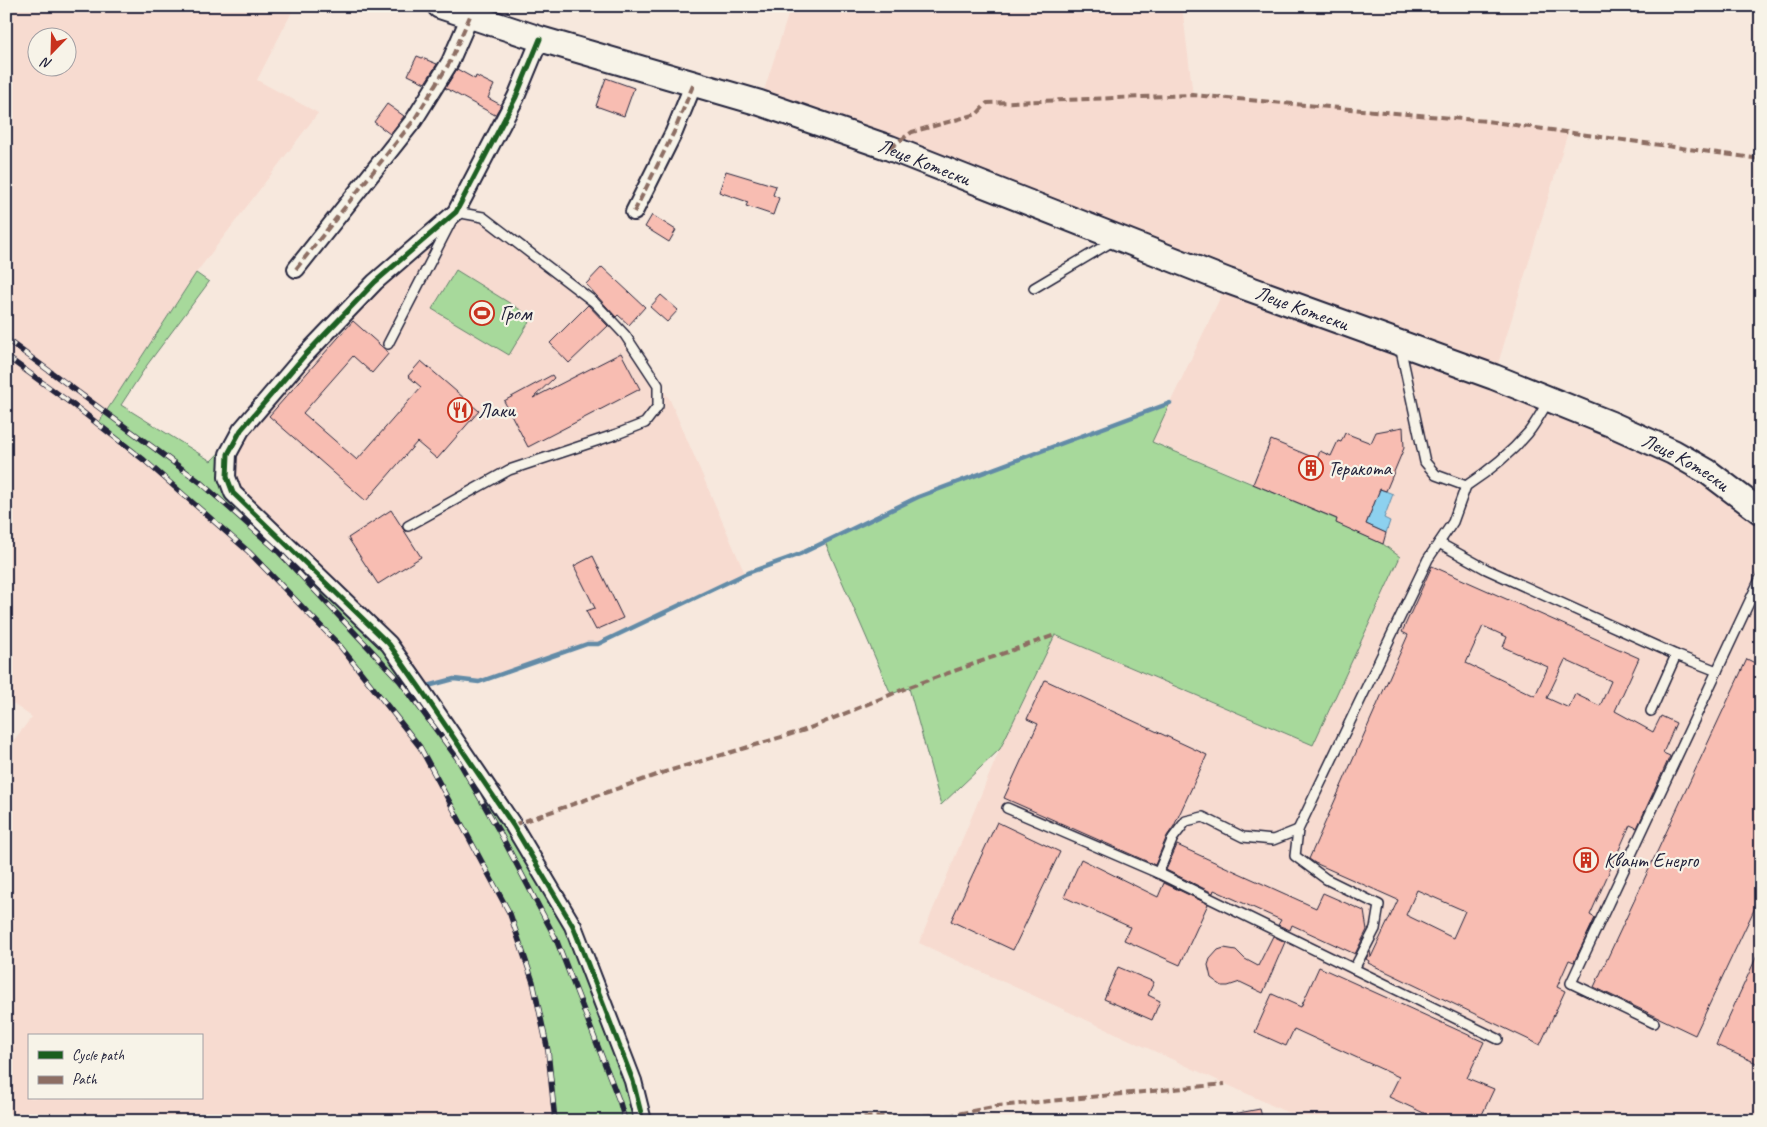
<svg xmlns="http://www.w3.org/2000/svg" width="1767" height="1127" font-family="Caveat,sans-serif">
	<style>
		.built { fill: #f7dbd0; fill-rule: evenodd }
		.green { fill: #a7d99b; stroke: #647e6b }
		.water { fill: #8dd1ef; stroke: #628ba7 }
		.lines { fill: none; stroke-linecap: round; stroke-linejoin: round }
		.stream { stroke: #628ba7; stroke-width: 4.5 }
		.building { fill: #f8bdb2; stroke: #22223b; fill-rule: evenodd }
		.lane-casing { stroke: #22223b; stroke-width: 12 }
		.street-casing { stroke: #22223b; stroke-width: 20 }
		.secondary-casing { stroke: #22223b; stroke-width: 28 }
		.lane { stroke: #f7f3e8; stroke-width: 9 }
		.street { stroke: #f7f3e8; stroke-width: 16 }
		.secondary { stroke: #f7f3e8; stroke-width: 24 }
		.rail-casing { stroke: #22223b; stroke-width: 5.5 }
		.rail { stroke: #f7f3e8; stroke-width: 4; stroke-dasharray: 11; stroke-linecap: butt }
		.quiet { stroke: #8d6e63; stroke-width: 4; stroke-dasharray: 8 4; stroke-linecap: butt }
		.cycleway-casing { stroke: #f7f3e8; stroke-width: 8 }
		.cycleway { stroke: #1b5e20; stroke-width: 5 }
		.labels { text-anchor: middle; stroke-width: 4.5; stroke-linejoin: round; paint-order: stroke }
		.street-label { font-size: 20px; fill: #22223b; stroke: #f7f3e8 }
		.poi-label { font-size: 20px; fill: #22223b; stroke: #f7f3e8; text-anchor: start }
	</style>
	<rect width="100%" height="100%" fill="#f7e8dd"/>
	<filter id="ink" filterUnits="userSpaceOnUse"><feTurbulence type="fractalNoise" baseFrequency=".02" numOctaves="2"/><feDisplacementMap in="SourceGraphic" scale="10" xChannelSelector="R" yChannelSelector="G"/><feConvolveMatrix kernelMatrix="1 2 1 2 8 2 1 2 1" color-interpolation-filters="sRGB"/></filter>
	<g filter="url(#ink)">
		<g class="built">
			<path d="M6,6H295L257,80L318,113L196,273L98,424L144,460L249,552L295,598L340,646L420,747L510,914L533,982L548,1051L555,1121H6V750L32,717L6,699ZM38,38H68V68H38ZM29,1036H201V1098H29Z"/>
			<path d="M791,6H1182L1193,95L1486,121L1568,132L1494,377L1611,424L1761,512V1121H1306L919,943L1000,749L1055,635L1313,745L1352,530L1336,518L1152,441L1228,281L760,103Z"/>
			<path d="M456,212L483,217L594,302L625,335L670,400L745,574L598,644H587L479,682L454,679L420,688L233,493L228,454L260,406Z"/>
		</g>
		<g class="green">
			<path d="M456,270L532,317L509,355L432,309Z"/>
			<path d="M196,273L209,282L147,365L121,405L211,461L241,430L227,477L389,644L573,926L643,1121H555L548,1051L533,982L510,914L420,747L340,646L295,598L249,552L144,460L98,424Z"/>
			<path d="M1170,403L1152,442L1336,519L1352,530L1383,544L1400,557L1313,745L1055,635L1000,749L941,805L909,688L891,694L825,542L918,497Z"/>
		</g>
		<path class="water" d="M1380,489L1393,494L1384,518L1390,521L1386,533L1366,524Z"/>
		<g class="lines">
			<path class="stream" d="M424,687L454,679L479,682L587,644H598L745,574L800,554L918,497L1170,403"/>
		</g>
		<g class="building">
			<path d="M417,56L437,64L425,83L408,75Z"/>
			<path d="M457,69L475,79L476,76L494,85L488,98L501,105L495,115L445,88Z"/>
			<path d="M606,78L634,88L624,116L596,106Z"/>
			<path d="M387,104L404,116L390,134L374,122Z"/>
			<path d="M726,171L776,186L773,195L779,198L773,215L746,206L748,202L719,192Z"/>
			<path d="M652,215L676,230L669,242L645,227Z"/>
			<path d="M602,267L645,307L629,325L618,315L616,317L586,284Z"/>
			<path d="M661,295L678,310L667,322L650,307Z"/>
			<path d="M588,305L608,326L569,363L550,343Z"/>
			<path d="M353,321L389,353L372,373L353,356L303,413L357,460L421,387L408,376L421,361L479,411L437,459L417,442L366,501L269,416Z"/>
			<path d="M621,353L640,389L528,447L504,401L552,375L554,378L533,398Z"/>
			<path d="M1403,427L1404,448L1386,491L1380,489L1366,524L1386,533L1383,544L1336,523L1337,519L1253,484L1271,440L1317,459L1320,451L1331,456L1338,441L1341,442L1345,433L1371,443L1376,432Z"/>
			<path d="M391,510L421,557L378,584L348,538Z"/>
			<path d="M593,556L623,618L596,630L586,611L595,608L574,566Z"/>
			<path d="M1432,566L1639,658L1615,711L1653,732L1661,716L1676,723L1663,753L1670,756L1637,828L1630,825L1590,915L1595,918L1574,962L1569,960L1557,987L1565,991L1540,1045L1368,963L1369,961L1366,959L1370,951L1371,957L1398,900L1315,863L1309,859L1408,635L1402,632ZM1483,626L1507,637L1503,647L1548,667L1535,696L1466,663ZM1565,660L1611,681L1600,706L1575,694L1569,708L1547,698ZM1417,890L1465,911L1453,938L1406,915Z"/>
			<path d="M1747,659L1761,666V895L1695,1035L1594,987Z"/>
			<path d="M1045,680L1207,755L1174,826L1167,836L1155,865L1004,798L1038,724L1027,719Z"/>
			<path d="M997,822L1060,852L1013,950L951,921Z"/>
			<path d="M1177,845L1316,908L1323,893L1364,911L1367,930L1355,954L1292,925L1290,930L1278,925L1281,920L1214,890L1213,893L1166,870Z"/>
			<path d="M1081,859L1158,897L1164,883L1208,904L1180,965L1124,940L1130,927L1064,897Z"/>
			<path d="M1273,936L1285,942L1263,993L1240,982L1228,986H1222L1211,978L1208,965L1210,959L1218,950L1224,948L1236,950L1245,959L1258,966Z"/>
			<path d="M1761,947V1065L1716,1045Z"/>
			<path d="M1118,967L1154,982L1148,995L1160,1001L1152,1020L1104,999Z"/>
			<path d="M1319,967L1484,1042L1467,1078L1494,1089L1479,1121H1441L1389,1097L1399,1077L1294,1029L1286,1046L1255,1032L1272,994L1301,1007Z"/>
			<path d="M1260,1109L1263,1121H1229L1228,1115Z"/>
		</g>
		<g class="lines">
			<defs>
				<g id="lane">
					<path d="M1034,288L1113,241"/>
					<path d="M388,344L456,212L483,217L594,302L625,335L658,385V406L645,423L617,434L509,470L408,526"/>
					<path d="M1400,346L1425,462L1436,475L1466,486C1489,471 1510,454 1528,433C1536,423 1542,411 1549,400"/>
					<path d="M1466,486L1453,522L1428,559L1298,830L1295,856L1326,879L1379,905L1375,929L1354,969L1498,1039"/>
					<path d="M1439,543L1486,569L1676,655"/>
					<path d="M1651,711L1676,655L1717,671"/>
					<path d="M1007,808L1158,873"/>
					<path d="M1298,830L1273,840L1243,837L1203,817L1186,821L1173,838L1158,873L1354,969"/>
					<path d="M1654,1023L1571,983L1761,577"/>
				</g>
				<g id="street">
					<path d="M540,39L516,97L456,212L375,282L305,355L241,430L228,454L227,477L233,493L389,644L420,688L513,825L573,926L633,1081L643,1121"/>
					<path d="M634,212L674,132L694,83"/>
					<path d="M296,269L414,120L450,62L470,16"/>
				</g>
				<g id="secondary">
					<path id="s1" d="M440,6L540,39L760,103L890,148L1228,281L1494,377L1611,424L1673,452L1708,472L1761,512"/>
				</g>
			</defs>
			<use href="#lane" class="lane-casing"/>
			<use href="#street" class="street-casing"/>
			<use href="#secondary" class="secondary-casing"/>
			<use href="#lane" class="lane"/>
			<use href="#street" class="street"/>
			<use href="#secondary" class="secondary"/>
			<defs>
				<g id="rail">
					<path d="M6,339L200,482L278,551L400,681L457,758L499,831L556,939L620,1103L625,1121"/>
					<path d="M6,356L80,410L144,460L249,552L340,646L420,747L510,914L533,982L548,1051L555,1121"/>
				</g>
			</defs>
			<use href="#rail" class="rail-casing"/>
			<use href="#rail" class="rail"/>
			<g class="quiet">
				<path d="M890,148L912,132L977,114L987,103L1193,95L1486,121L1761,159"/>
				<path d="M634,212L674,132L694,83"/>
				<path d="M296,269L414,120L450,62L470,16"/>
				<path d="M513,825L665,772L805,730L909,687L1055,635"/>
				<path d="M840,1121L850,1118L952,1115L998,1106L1225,1084"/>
			</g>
			<defs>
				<path id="cycleway" d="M540,39L516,97L456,212L375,282L305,355L241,430L228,454L227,477L233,493L389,644L420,688L513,825L573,926L633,1081L643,1121"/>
			</defs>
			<use href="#cycleway" class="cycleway-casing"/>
			<use href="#cycleway" class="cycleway"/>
		</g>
	</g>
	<defs>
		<symbol id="stadium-ring" viewBox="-11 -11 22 22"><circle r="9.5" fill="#f7f3e8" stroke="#c8321e" stroke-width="1.5"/><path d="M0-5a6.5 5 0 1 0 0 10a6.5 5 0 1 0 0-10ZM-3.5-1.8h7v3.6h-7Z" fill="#c8321e"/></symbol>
		<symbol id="restaurant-ring" viewBox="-11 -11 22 22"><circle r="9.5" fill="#f7f3e8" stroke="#c8321e" stroke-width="1.5"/><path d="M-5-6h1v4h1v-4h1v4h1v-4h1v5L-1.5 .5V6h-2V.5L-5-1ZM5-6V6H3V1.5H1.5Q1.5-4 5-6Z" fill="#c8321e"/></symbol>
		<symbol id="building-ring" viewBox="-11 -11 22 22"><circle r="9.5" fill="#f7f3e8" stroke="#c8321e" stroke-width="1.5"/><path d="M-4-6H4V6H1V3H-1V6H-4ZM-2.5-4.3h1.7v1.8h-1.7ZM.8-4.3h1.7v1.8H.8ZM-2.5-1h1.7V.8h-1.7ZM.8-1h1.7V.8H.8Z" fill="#c8321e"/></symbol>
	</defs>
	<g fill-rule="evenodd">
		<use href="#stadium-ring" x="468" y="299" width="28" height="28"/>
		<use href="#restaurant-ring" x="446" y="396" width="28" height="28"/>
		<use href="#building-ring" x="1297" y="454" width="28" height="28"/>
		<use href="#building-ring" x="1572" y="846" width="28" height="28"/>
	</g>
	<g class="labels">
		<g class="street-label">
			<text dy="7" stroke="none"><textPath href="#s1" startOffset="509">Леце Котески</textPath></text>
			<text dy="7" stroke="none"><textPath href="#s1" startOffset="914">Леце Котески</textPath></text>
			<text dy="7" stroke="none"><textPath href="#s1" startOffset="1328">Леце Котески</textPath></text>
		</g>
		<g class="poi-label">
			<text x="500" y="320">Гром</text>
			<text x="478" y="417">Лаки</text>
			<text x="1328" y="475">Теракота</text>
			<text x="1604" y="867">Квант Енерго</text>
		</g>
	</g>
	<rect width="1767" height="1127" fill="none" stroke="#f7f3e8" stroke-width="25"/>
	<rect x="12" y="12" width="1742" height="1102" fill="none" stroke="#22223b" stroke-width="2" filter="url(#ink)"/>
	<rect x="28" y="1034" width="175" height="65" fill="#f7f3e8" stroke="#a29fa3"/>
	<rect x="38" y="1051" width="25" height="8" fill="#1b5e20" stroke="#a29fa3"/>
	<text x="72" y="1060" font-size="15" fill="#22223b">Cycle path</text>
	<rect x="38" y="1076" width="25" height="8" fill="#8d6e63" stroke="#a29fa3"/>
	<text x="72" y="1084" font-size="15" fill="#22223b">Path</text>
	<g transform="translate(52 52) rotate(203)"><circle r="24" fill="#f7f3e8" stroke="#a29fa3"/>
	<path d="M0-4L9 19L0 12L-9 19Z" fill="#c8321e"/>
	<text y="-8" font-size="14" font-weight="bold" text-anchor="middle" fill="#22223b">N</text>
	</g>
</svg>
